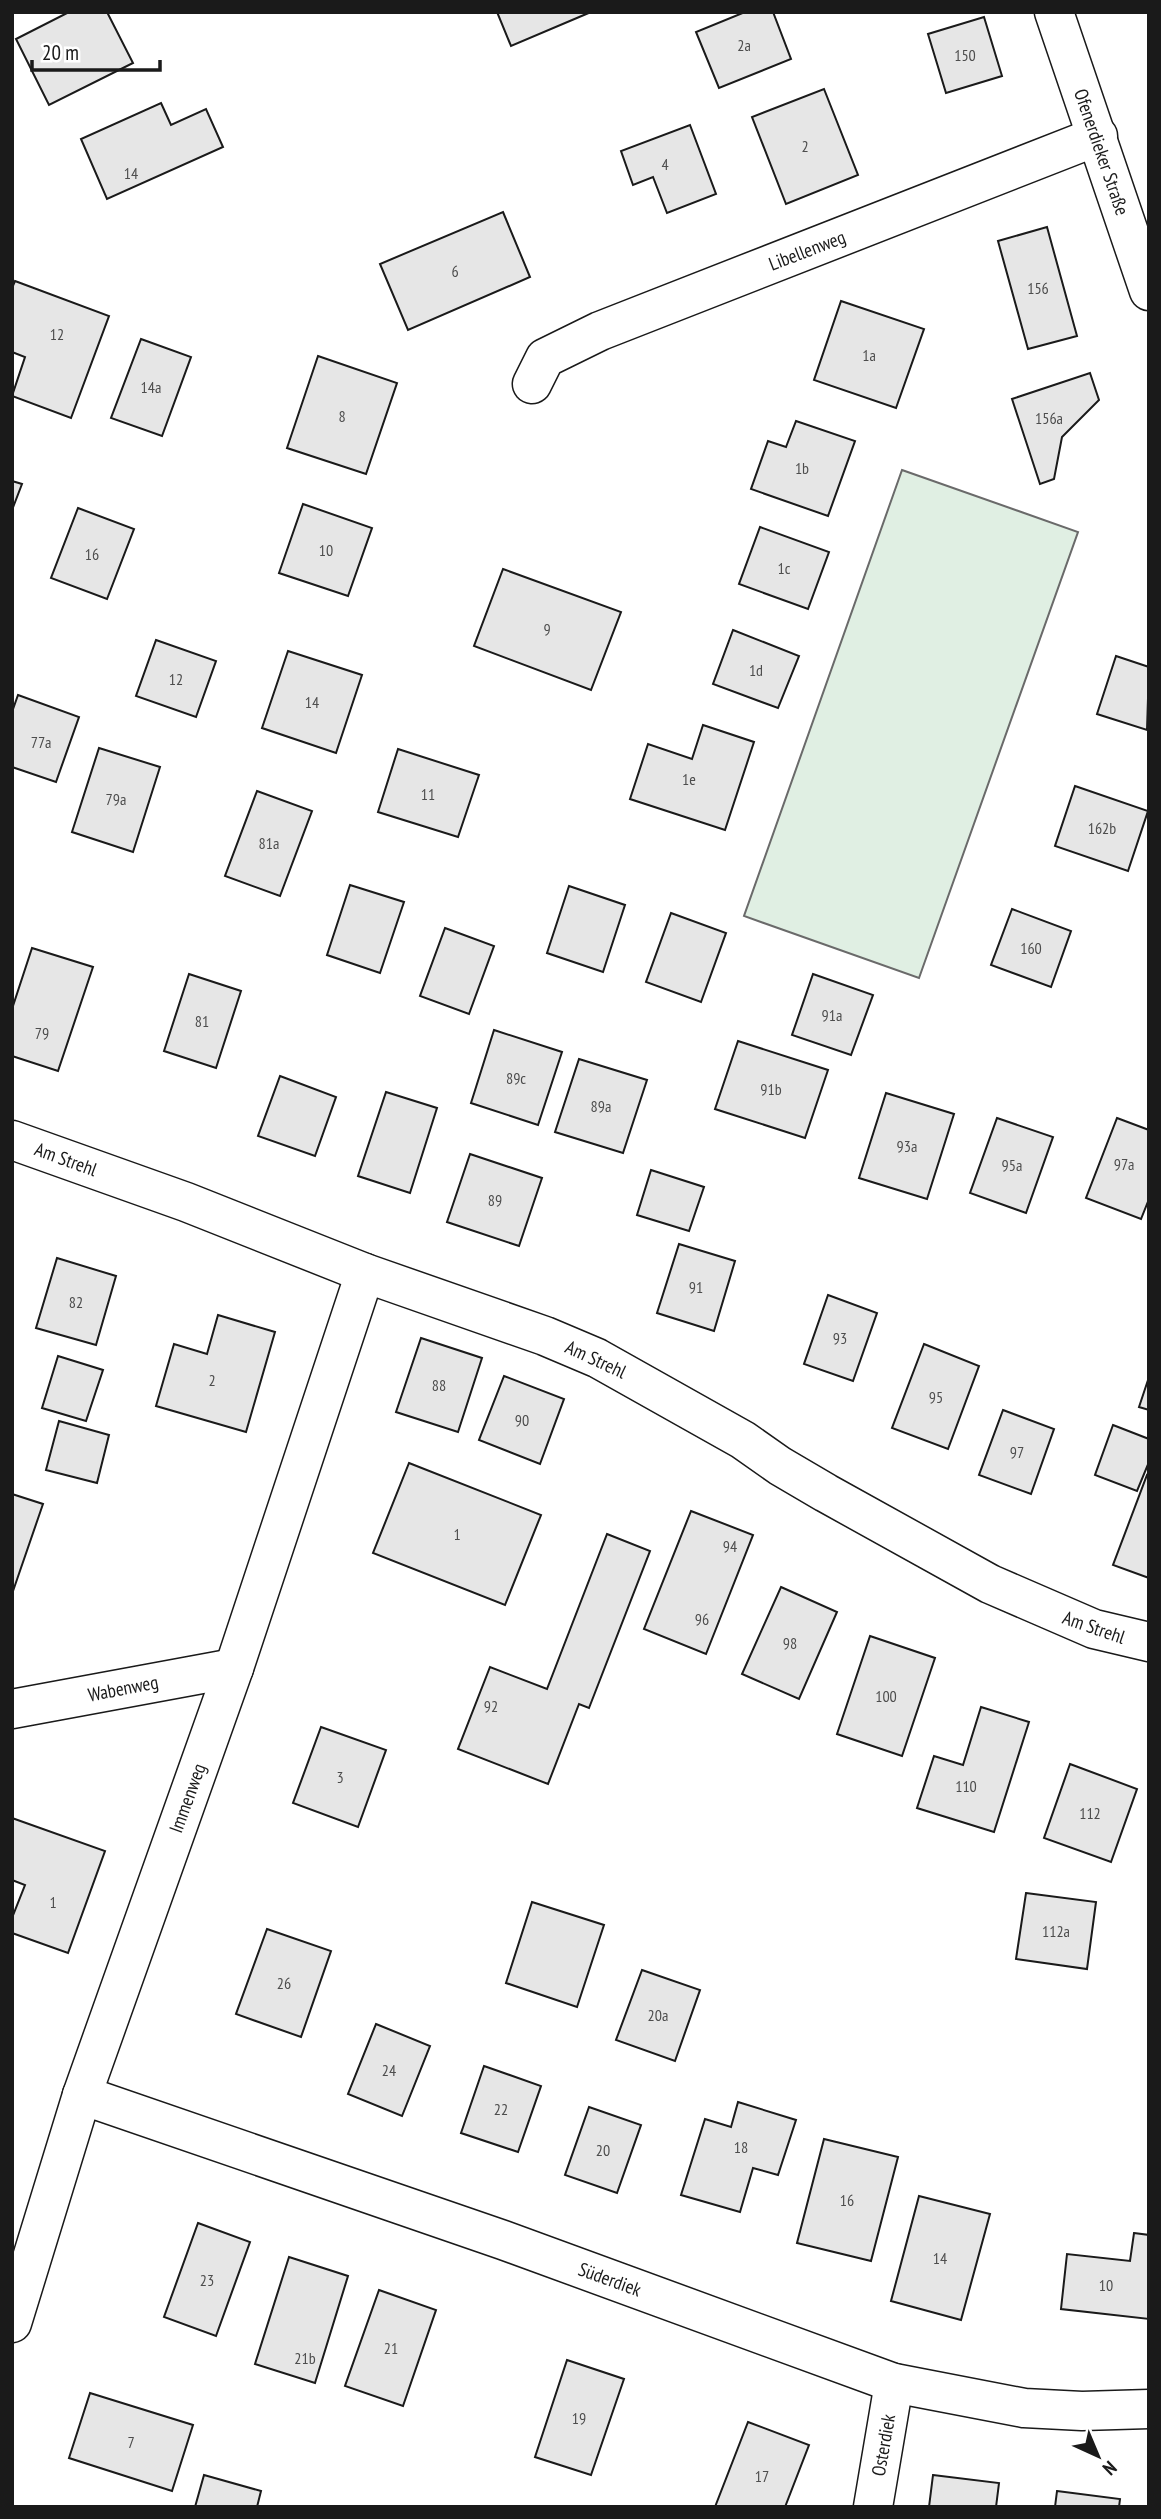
<svg xmlns="http://www.w3.org/2000/svg" width="1161" height="2519" font-family="'PT Sans Narrow',sans-serif">
	<style>
		.green { fill: #e0efe3; stroke: #6a6a6a; stroke-width: 2 }
		.building { fill: #e6e6e6; stroke: #1a1a1a; stroke-width: 2 }
		.lines { fill: none; stroke-linecap: round; stroke-linejoin: round }
		.minor-casing { stroke: #1a1a1a; stroke-width: 41 }
		.minor { stroke: #fff; stroke-width: 38 }
		.labels { text-anchor: middle; stroke-width: 5; stroke-linejoin: round; paint-order: stroke }
		.number-label { font-size: 16px; fill: #4d4d4d }
		.street-label { font-size: 19px; fill: #1a1a1a; stroke: #fff }
	</style>
	<rect width="100%" height="100%" fill="#fff"/>
	<path class="green" d="M902,470L1078,532L919,978L744,916Z"/>
	<g class="building">
		<path d="M69,12H107L133,63L49,105L16,39Z"/>
		<path d="M497,12H591L511,46Z"/>
		<path d="M745,12H773L791,59L719,88L696,32Z"/>
		<path d="M984,17L1002,76L946,93L928,34Z"/>
		<path d="M824,89L858,175L786,204L752,117Z"/>
		<path d="M161,103L171,125L206,109L223,147L107,199L81,139Z"/>
		<path d="M690,125L716,194L667,213L653,177L633,185L621,151Z"/>
		<path d="M503,212L530,277L408,330L380,264Z"/>
		<path d="M1047,227L1077,336L1028,349L998,241Z"/>
		<path d="M15,281L109,316L71,418L12,396L25,357L12,352V288Z"/>
		<path d="M841,301L924,329L896,408L814,380Z"/>
		<path d="M141,339L191,357L162,436L111,418Z"/>
		<path d="M318,356L397,383L366,474L287,448Z"/>
		<path d="M1090,373L1099,400L1062,437L1054,479L1040,484L1012,399Z"/>
		<path d="M796,421L855,441L828,516L751,489L768,441L786,447Z"/>
		<path d="M12,481L22,484L12,510Z"/>
		<path d="M303,504L372,528L348,596L279,573Z"/>
		<path d="M78,508L134,529L107,599L51,578Z"/>
		<path d="M760,527L829,552L808,609L739,584Z"/>
		<path d="M503,569L621,612L591,690L474,646Z"/>
		<path d="M733,630L799,656L778,708L713,684Z"/>
		<path d="M156,640L216,661L196,717L136,696Z"/>
		<path d="M288,651L362,675L336,753L262,728Z"/>
		<path d="M1116,656L1149,667L1147,730L1097,714Z"/>
		<path d="M18,695L79,717L56,782L12,767V712Z"/>
		<path d="M703,725L754,742L725,830L630,799L648,744L692,759Z"/>
		<path d="M99,748L160,767L133,852L72,832Z"/>
		<path d="M398,749L479,775L458,837L378,812Z"/>
		<path d="M1075,786L1148,811L1128,871L1055,846Z"/>
		<path d="M257,791L312,811L280,896L225,876Z"/>
		<path d="M350,885L404,902L380,973L327,955Z"/>
		<path d="M569,886L625,905L603,972L547,953Z"/>
		<path d="M1012,909L1071,931L1051,987L991,965Z"/>
		<path d="M671,913L726,933L701,1002L646,982Z"/>
		<path d="M445,928L494,946L469,1014L420,996Z"/>
		<path d="M32,948L93,967L58,1071L12,1056V1009Z"/>
		<path d="M189,974L241,991L216,1068L164,1051Z"/>
		<path d="M813,974L873,995L851,1055L792,1035Z"/>
		<path d="M494,1030L562,1052L538,1125L471,1103Z"/>
		<path d="M738,1041L828,1070L805,1138L715,1109Z"/>
		<path d="M579,1059L647,1080L623,1153L555,1132Z"/>
		<path d="M280,1076L336,1097L315,1156L258,1136Z"/>
		<path d="M386,1092L437,1108L410,1193L358,1176Z"/>
		<path d="M886,1093L954,1114L927,1199L859,1178Z"/>
		<path d="M997,1118L1053,1137L1026,1213L970,1193Z"/>
		<path d="M1117,1118L1149,1130V1199L1141,1219L1086,1198Z"/>
		<path d="M470,1154L542,1178L519,1246L447,1222Z"/>
		<path d="M651,1170L704,1187L689,1231L637,1215Z"/>
		<path d="M679,1244L735,1261L714,1331L657,1313Z"/>
		<path d="M57,1258L116,1276L96,1345L36,1328Z"/>
		<path d="M828,1295L877,1313L853,1381L804,1364Z"/>
		<path d="M218,1315L275,1332L246,1432L156,1406L174,1344L207,1354Z"/>
		<path d="M421,1338L482,1358L458,1432L396,1412Z"/>
		<path d="M924,1344L979,1366L948,1449L892,1428Z"/>
		<path d="M58,1356L103,1370L86,1421L42,1408Z"/>
		<path d="M504,1376L564,1399L540,1464L479,1440Z"/>
		<path d="M1149,1377V1410L1139,1407Z"/>
		<path d="M1003,1410L1054,1429L1031,1494L979,1475Z"/>
		<path d="M59,1421L109,1435L97,1483L46,1470Z"/>
		<path d="M1113,1425L1149,1439V1462L1137,1491L1095,1475Z"/>
		<path d="M409,1463L541,1515L505,1605L373,1553Z"/>
		<path d="M1147,1475L1149,1476V1578L1113,1565Z"/>
		<path d="M12,1494L43,1504L12,1594Z"/>
		<path d="M691,1511L753,1535L706,1654L644,1629Z"/>
		<path d="M607,1534L650,1551L589,1708L579,1704L548,1784L458,1749L490,1667L547,1689Z"/>
		<path d="M781,1587L837,1612L799,1699L742,1674Z"/>
		<path d="M870,1636L935,1658L902,1756L837,1734Z"/>
		<path d="M981,1707L1029,1722L994,1832L917,1808L934,1756L963,1765Z"/>
		<path d="M321,1727L386,1750L358,1827L293,1803Z"/>
		<path d="M1070,1764L1137,1789L1111,1862L1044,1838Z"/>
		<path d="M12,1818L105,1851L68,1953L12,1933V1918L25,1885L12,1880Z"/>
		<path d="M1026,1893L1096,1902L1087,1969L1016,1959Z"/>
		<path d="M532,1902L604,1925L577,2007L506,1983Z"/>
		<path d="M267,1929L331,1951L301,2037L236,2014Z"/>
		<path d="M642,1970L700,1990L675,2061L616,2040Z"/>
		<path d="M376,2024L430,2046L402,2116L348,2094Z"/>
		<path d="M484,2066L541,2086L518,2152L461,2133Z"/>
		<path d="M738,2102L796,2120L778,2175L753,2168L740,2212L681,2195L705,2119L731,2127Z"/>
		<path d="M589,2107L641,2125L617,2193L565,2175Z"/>
		<path d="M824,2139L898,2157L871,2261L797,2243Z"/>
		<path d="M919,2196L990,2214L961,2320L891,2301Z"/>
		<path d="M198,2223L250,2242L216,2336L164,2317Z"/>
		<path d="M1134,2233L1149,2235V2319L1061,2309L1067,2254L1130,2261Z"/>
		<path d="M289,2257L348,2276L315,2383L255,2364Z"/>
		<path d="M379,2290L436,2310L403,2406L345,2386Z"/>
		<path d="M567,2360L624,2379L591,2475L535,2457Z"/>
		<path d="M90,2393L193,2425L172,2491L69,2458Z"/>
		<path d="M748,2422L809,2445L785,2507H715Z"/>
		<path d="M204,2475L261,2491L257,2507H195Z"/>
		<path d="M933,2475L999,2483L996,2507H929Z"/>
		<path d="M1057,2491L1120,2499L1119,2507H1055Z"/>
	</g>
	<g class="lines">
		<defs>
			<g id="minor">
				<path d="M1054,12L1149,291"/>
				<path d="M532,384L545,358L600,331L1098,136"/>
				<path d="M12,1140L186,1202L365,1273L545,1336L597,1358L743,1440L780,1466L826,1493L990,1584L1094,1629L1149,1642"/>
				<path d="M12,1709L234,1668"/>
				<path d="M82,2095L503,2240L894,2383L1024,2408L1082,2411L1149,2409"/>
				<path d="M12,2323L82,2095L234,1668L365,1273"/>
				<path d="M873,2507L894,2383"/>
			</g>
		</defs>
		<use href="#minor" class="minor-casing"/>
		<use href="#minor" class="minor"/>
	</g>
	<g class="labels">
		<g class="number-label">
			<text x="744" y="51">2a</text>
			<text x="965" y="61">150</text>
			<text x="805" y="152">2</text>
			<text x="665" y="170">4</text>
			<text x="131" y="179">14</text>
			<text x="455" y="277">6</text>
			<text x="1038" y="294">156</text>
			<text x="57" y="340">12</text>
			<text x="869" y="361">1a</text>
			<text x="151" y="393">14a</text>
			<text x="342" y="422">8</text>
			<text x="1049" y="424">156a</text>
			<text x="802" y="474">1b</text>
			<text x="326" y="556">10</text>
			<text x="92" y="560">16</text>
			<text x="784" y="574">1c</text>
			<text x="547" y="635">9</text>
			<text x="756" y="676">1d</text>
			<text x="176" y="685">12</text>
			<text x="312" y="708">14</text>
			<text x="41" y="748">77a</text>
			<text x="689" y="785">1e</text>
			<text x="428" y="800">11</text>
			<text x="116" y="805">79a</text>
			<text x="1102" y="834">162b</text>
			<text x="269" y="849">81a</text>
			<text x="1031" y="954">160</text>
			<text x="832" y="1021">91a</text>
			<text x="202" y="1027">81</text>
			<text x="42" y="1039">79</text>
			<text x="516" y="1084">89c</text>
			<text x="771" y="1095">91b</text>
			<text x="601" y="1112">89a</text>
			<text x="907" y="1152">93a</text>
			<text x="1124" y="1170">97a</text>
			<text x="1012" y="1171">95a</text>
			<text x="495" y="1206">89</text>
			<text x="696" y="1293">91</text>
			<text x="76" y="1308">82</text>
			<text x="840" y="1344">93</text>
			<text x="212" y="1386">2</text>
			<text x="439" y="1391">88</text>
			<text x="936" y="1403">95</text>
			<text x="522" y="1426">90</text>
			<text x="1017" y="1458">97</text>
			<text x="457" y="1540">1</text>
			<text x="730" y="1552">94</text>
			<text x="702" y="1625">96</text>
			<text x="790" y="1649">98</text>
			<text x="886" y="1702">100</text>
			<text x="491" y="1712">92</text>
			<text x="340" y="1783">3</text>
			<text x="966" y="1792">110</text>
			<text x="1090" y="1819">112</text>
			<text x="53" y="1908">1</text>
			<text x="1056" y="1937">112a</text>
			<text x="284" y="1989">26</text>
			<text x="658" y="2021">20a</text>
			<text x="389" y="2076">24</text>
			<text x="501" y="2115">22</text>
			<text x="741" y="2153">18</text>
			<text x="603" y="2156">20</text>
			<text x="847" y="2206">16</text>
			<text x="940" y="2264">14</text>
			<text x="207" y="2286">23</text>
			<text x="1106" y="2291">10</text>
			<text x="391" y="2354">21</text>
			<text x="305" y="2364">21b</text>
			<text x="579" y="2424">19</text>
			<text x="131" y="2448">7</text>
			<text x="762" y="2482">17</text>
		</g>
		<g class="street-label">
			<text transform="translate(1102 152) rotate(71)" y="7">Ofenerdieker Straße</text>
			<text transform="translate(807 250) rotate(-21)" y="7">Libellenweg</text>
			<text transform="translate(66 1159) rotate(20)" y="7">Am Strehl</text>
			<text transform="translate(596 1359) rotate(25)" y="7">Am Strehl</text>
			<text transform="translate(1094 1627) rotate(19)" y="7">Am Strehl</text>
			<text transform="translate(123 1688) rotate(-11)" y="7">Wabenweg</text>
			<text transform="translate(187 1798) rotate(-70)" y="7">Immenweg</text>
			<text transform="translate(610 2279) rotate(20)" y="7">Süderdiek</text>
			<text transform="translate(883 2445) rotate(-80)" y="7">Osterdiek</text>
		</g>
	</g>
	<rect width="1161" height="2519" fill="none" stroke="#1a1a1a" stroke-width="28"/>
	<g transform="translate(1098 2456) rotate(136)" stroke="#ffffff" stroke-width="5" paint-order="stroke">
	<path d="M0-5L12 26L0 18L-12 26Z" fill="#1a1a1a"/>
	<text y="-10" font-size="19" font-weight="bold" text-anchor="middle" fill="#1a1a1a">N</text>
	</g>
	<path d="M32 60v10h128v-10" fill="none" stroke="#1a1a1a" stroke-width="3.5"/>
	<text x="42" y="60" font-size="21" fill="#1a1a1a" stroke="#ffffff" stroke-width="5" paint-order="stroke">20 m</text>
</svg>
